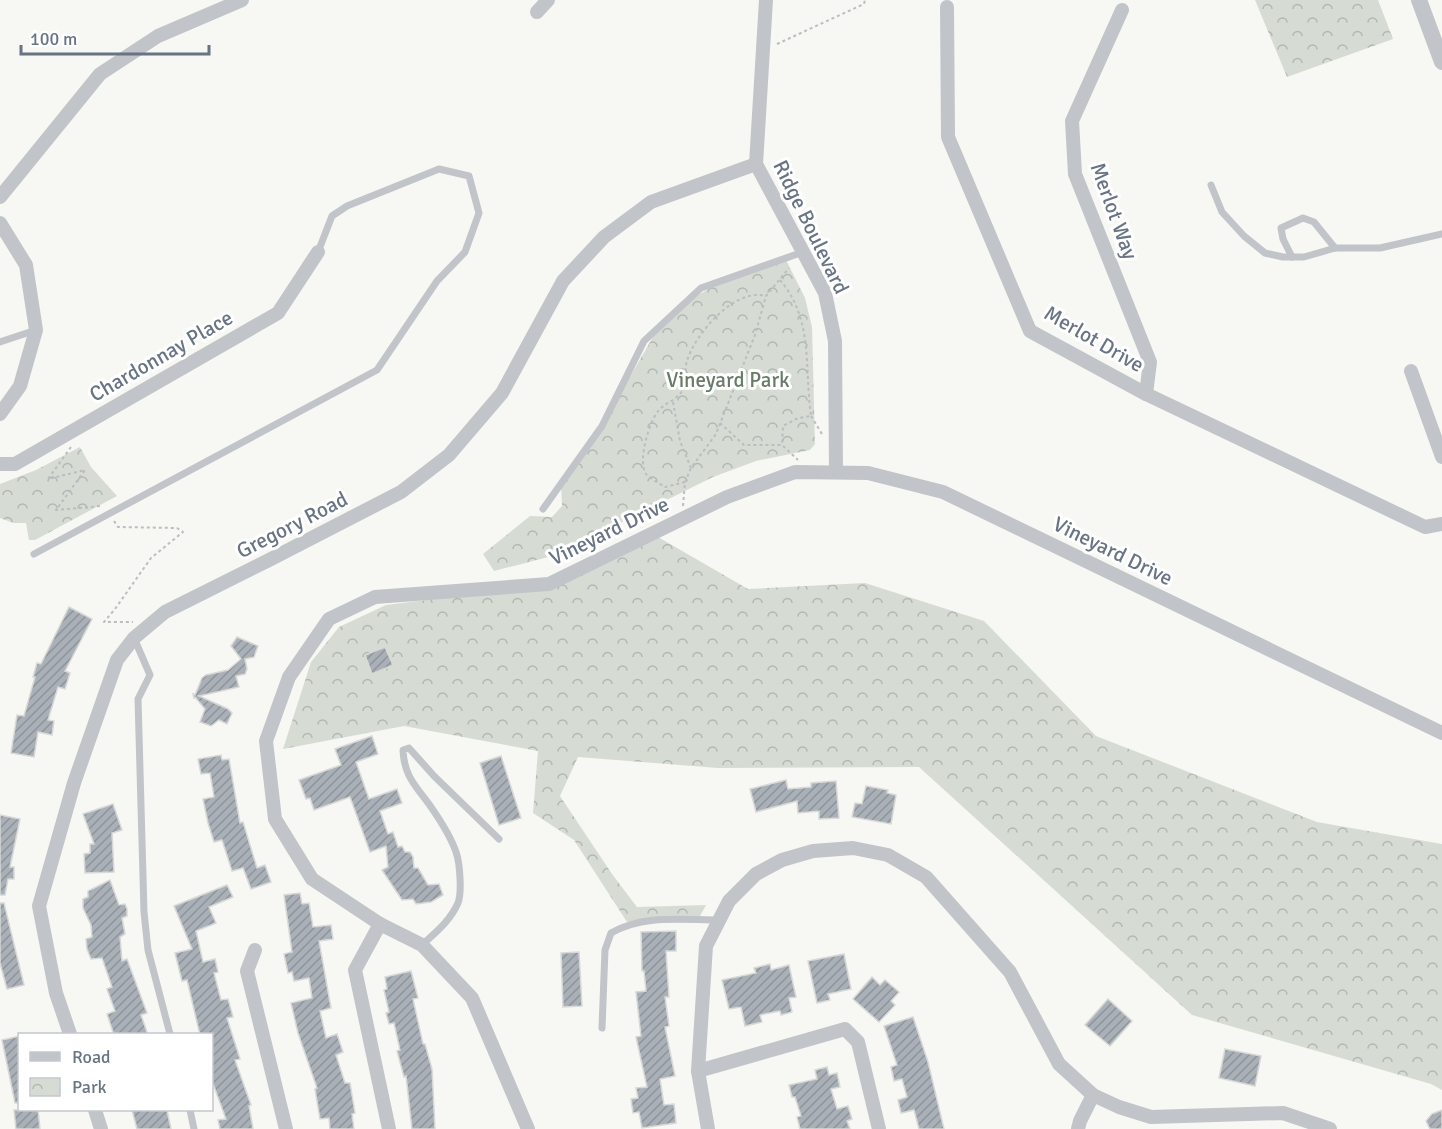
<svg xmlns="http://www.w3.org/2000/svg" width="1442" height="1129" font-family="Signika,sans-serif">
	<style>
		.park { fill: url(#park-crowns) }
		.building { fill: url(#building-hatch); stroke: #d8d9d7; stroke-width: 1.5 }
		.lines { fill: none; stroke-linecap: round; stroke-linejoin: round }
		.path { stroke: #bbbdc0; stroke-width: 2; stroke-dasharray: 3 3; stroke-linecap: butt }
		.service { stroke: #c1c4c8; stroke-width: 7 }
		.minor { stroke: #c1c4c8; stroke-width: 14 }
		.tertiary { stroke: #c1c4c8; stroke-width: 16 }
		.labels { text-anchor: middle; stroke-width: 6; stroke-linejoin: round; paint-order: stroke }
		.street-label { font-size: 21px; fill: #687384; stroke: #fff }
		.park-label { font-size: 21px; fill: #677b66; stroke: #fff }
	</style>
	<defs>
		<pattern id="park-crowns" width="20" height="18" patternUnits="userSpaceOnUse" patternTransform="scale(1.5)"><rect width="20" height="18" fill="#d6dcd4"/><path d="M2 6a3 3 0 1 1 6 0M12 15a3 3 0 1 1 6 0" fill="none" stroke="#b1b7b2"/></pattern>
		<pattern id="building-hatch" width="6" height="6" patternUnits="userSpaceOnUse" patternTransform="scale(1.5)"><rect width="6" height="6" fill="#aab0b7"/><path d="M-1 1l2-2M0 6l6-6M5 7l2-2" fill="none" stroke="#8e949a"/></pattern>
	</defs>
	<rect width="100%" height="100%" fill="#f7f7f4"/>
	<g class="park">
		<path d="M1255,0H1378L1393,39L1287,77Z"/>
		<path d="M785,258L805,298L812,327L815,444L810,450L756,461L713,477L556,555L494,571L483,554L530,516L552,517L562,506L561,484L605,420L653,337L692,299L708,289Z"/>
		<path d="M80,447L91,467L117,496L35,540H29L26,523H13L0,518V484L36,470Z"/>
		<path d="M658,537L748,589L865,583L984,621L1096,736L1317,822L1442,844V1090L1431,1084L1192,1015L919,767L718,768L578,757L560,796L612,874L637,907L706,905L700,916L647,918L627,922L574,840L533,813L538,751L404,726L283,749L311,662L339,627L386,605L564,583Z"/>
	</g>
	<g class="building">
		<path d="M69,607L92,619L65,671L70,673L65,689L58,687L48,720L54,721L52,735L38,732L34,757L11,753L17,715L24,716L35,677H33L37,663L41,664Z"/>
		<path d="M237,637L258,646L254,657L245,659L247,669L245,674L236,676L239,687L199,696L228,709L232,713L227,724L219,720L211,726L200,722L205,709L195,697L194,698L193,694L195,695L202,678L206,675L228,670L241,659L231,646Z"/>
		<path d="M385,647L393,665L372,674L365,655Z"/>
		<path d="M372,736L378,754L356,762L369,799L397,789L402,803L380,811L388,834L393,832L398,847L402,846L405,852H410L413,857L414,868H418L428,885L439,884L443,895L431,902L416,904L413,899L402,900L382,870L388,867L386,846L370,852L350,797L314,810L310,798L306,799L299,780L341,765L335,749Z"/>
		<path d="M221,755L222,760L229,759L240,823L243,822L257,868L265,865L271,882L251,889L243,868L232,871L222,840L214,842L208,823L203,799L214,797L210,773L201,774L198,759Z"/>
		<path d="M501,756L521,818L499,825L480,763Z"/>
		<path d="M786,780L788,789L811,787V783L836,781L839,818L819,819V811L798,813L797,801L756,812L750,789Z"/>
		<path d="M866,786L888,790L887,793L896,795L891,824L852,817L855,803L862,804Z"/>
		<path d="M113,804L122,830L112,833L114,872L85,873L84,854L90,853V844H94L83,814Z"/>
		<path d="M0,815L20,819L10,867H14V879H8L5,895H0Z"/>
		<path d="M110,880L119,905L125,904L127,909V916L122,918L125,934L120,937L122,961L127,959L147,1013L141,1015L148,1035H114L107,1014L115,1011L107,989L112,987L102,958L91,959L87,949L86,939L92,937L91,925L83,908V899L88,897V891Z"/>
		<path d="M227,885L233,897L209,907L216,923L196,931L203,962L215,959L218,972L214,973L221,1000L228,999L233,1017L227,1018L240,1059L235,1060L251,1105L249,1106L253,1129H220L218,1120L226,1119L212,1081V1035H200L187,980L182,981L175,953L192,949L174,906Z"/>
		<path d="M300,893L302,904L309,903L313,927L331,925L333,939L319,941L331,1008L320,1011L326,1038L337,1034L343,1052L336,1055L345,1083H350L355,1113L352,1114L354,1129H330L329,1118L320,1119L315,1089L317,1088L298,1033L291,1003L312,998L309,978L294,981L292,972L288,973L284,954L292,952L284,895Z"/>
		<path d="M0,903H4L24,985L7,989L0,963Z"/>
		<path d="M676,931V951H666L669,997H665L669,1026L665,1027L675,1076L660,1079L664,1105L674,1104L676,1123L642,1128L639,1112L633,1113L631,1099L638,1098L636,1088L647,1087L636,1037L641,1036L636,992L646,991L644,971H642L641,932Z"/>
		<path d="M579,952L582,1006L563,1007L561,953Z"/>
		<path d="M844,954L851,989L828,994L830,1000L817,1003L808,961Z"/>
		<path d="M770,964L771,970L789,965L796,997L789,998L792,1012L781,1015L780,1011L760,1015L762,1022L745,1026L741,1007L729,1009L722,980L756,973L754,968Z"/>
		<path d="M411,971L418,998L413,999L423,1044H425L432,1069L435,1129H412L406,1076L404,1077L397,1051L400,1050L394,1023L389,1024L386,1013L389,1012L384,990L387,989L385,977Z"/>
		<path d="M872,977L880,985L885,980L899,992L891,1001L895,1005L879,1022L853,999Z"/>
		<path d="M1108,999L1132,1021L1110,1046L1085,1025Z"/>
		<path d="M913,1017L928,1062L944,1129H919L914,1110L901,1113L898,1100L907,1097L902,1079L894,1081L891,1067L897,1065L884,1026Z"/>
		<path d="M20,1036V1103H15L2,1040Z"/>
		<path d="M1225,1049L1261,1056L1255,1086L1219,1078Z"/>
		<path d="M827,1067L829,1075L837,1073L840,1087L831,1089L837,1109L848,1106L852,1119L847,1121L850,1129H800L797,1117L801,1116L795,1097H792L789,1085L817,1079L815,1070Z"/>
		<path d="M14,1110H38L40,1129H16Z"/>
		<path d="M132,1110H167L171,1129H137Z"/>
		<path d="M1442,1110V1129H1430L1426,1121L1432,1114Z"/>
	</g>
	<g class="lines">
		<g class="path">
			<path d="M777,44L864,4L865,0"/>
			<path d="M780,280C814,320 804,367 811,416L798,418L783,426L782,445"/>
			<path d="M673,402L680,441L691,468"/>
			<path d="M811,416L822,434"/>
			<path d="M720,423L744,445H782L798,460"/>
			<path d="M71,447L48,479L85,470L56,510L101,506"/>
			<path d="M685,482L665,487C659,483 650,479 646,474C637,461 650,418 660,409C668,401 677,401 684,388C688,380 684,369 687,361C695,334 735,287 766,296"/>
			<path d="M683,506L685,482L691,468L716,434L755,335L766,296L789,268"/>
			<path d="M114,521L118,527L177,528L183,532L151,558L115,609L104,622H133"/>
		</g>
		<g class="service">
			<path d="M1211,185L1222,212L1244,236L1265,253L1283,257H1304L1335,248H1380L1442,234"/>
			<path d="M1292,257L1283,239L1281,228L1303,218L1314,222L1335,248"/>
			<path d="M0,342L36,330"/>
			<path d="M543,509L602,426L644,341L701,288L803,252"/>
			<path d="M34,554L377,370L437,281L465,252L479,213L469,176L439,169L347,206L332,216L318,252"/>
			<path d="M134,638L150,675L138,699L144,912L148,950L170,1034"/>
			<path d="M422,945C436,932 450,921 458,903C462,893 460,863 456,852C451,837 440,820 431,807C417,787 404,777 403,750L409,748L434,776L499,839"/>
			<path d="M602,1028L605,950L611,933C643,914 683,920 720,920"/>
			<path d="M190,1110L194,1129"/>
		</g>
		<g class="minor">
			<path d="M766,0L756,164L825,293L835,341L836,472"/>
			<path d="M947,7L948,137L1030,331L1146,394L1425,527L1442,524"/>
			<path d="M1122,10L1072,121L1075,174L1150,362L1146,394"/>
			<path d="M537,12L548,0"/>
			<path d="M0,197L100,74L158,36L242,0"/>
			<path d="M0,223L26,265L36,330L20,386L0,414"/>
			<path d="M1411,371L1442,457"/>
			<path d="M0,464H15L278,313L318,252"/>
			<path d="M380,924L355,970L389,1129"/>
			<path d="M255,950L247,971L286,1129"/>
			<path d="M70,1034L56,993L39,906L74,783L117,660L134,638L165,612L271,559L401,492L449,455L502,393L563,281L604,237L651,202L756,164"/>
			<path d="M698,1071L845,1029L858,1042L879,1129"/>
			<path d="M95,1110L101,1129"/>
			<path d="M528,1129L472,998L422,945L380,924L312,879L275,819L266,741L289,677L329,619L375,597L549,584L727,497L795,472L868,473L943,492L1442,733"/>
			<path d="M708,1129L698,1071L706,946L729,901L756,874L782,860L813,851L853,848L888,855L926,877L1010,972L1059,1064L1093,1095L1119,1107L1151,1117L1283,1113L1330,1129"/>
			<path d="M1078,1129L1080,1121L1093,1095"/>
		</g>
		<path class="tertiary" d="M1419,0L1442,62"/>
	</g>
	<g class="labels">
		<g class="street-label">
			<text transform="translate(1114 211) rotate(70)" y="7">Merlot Way</text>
			<text transform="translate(811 227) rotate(64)" y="7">Ridge Boulevard</text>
			<text transform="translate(1094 339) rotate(30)" y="7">Merlot Drive</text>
			<text transform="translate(161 356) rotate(-30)" y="7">Chardonnay Place</text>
			<text transform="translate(292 525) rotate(-27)" y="7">Gregory Road</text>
			<text transform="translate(609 531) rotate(-26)" y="7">Vineyard Drive</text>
			<text transform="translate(1113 551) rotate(26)" y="7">Vineyard Drive</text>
		</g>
		<g class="park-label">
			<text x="728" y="387">Vineyard Park</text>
		</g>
	</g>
	<rect x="18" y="1033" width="195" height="78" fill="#ffffff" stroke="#c3c7ce" stroke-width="1.5"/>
	<rect x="30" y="1052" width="30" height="9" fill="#c1c4c8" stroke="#c3c7ce" stroke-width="1.5"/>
	<text x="72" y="1063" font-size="18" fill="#687384">Road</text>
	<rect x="30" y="1078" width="30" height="18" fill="url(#park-crowns)" stroke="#c3c7ce" stroke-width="1.5"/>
	<text x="72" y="1093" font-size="18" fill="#687384">Park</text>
	<path d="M21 45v9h188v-9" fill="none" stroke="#687384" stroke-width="3"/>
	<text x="30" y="45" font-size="18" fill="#687384" stroke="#ffffff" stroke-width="4.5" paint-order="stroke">100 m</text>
</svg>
